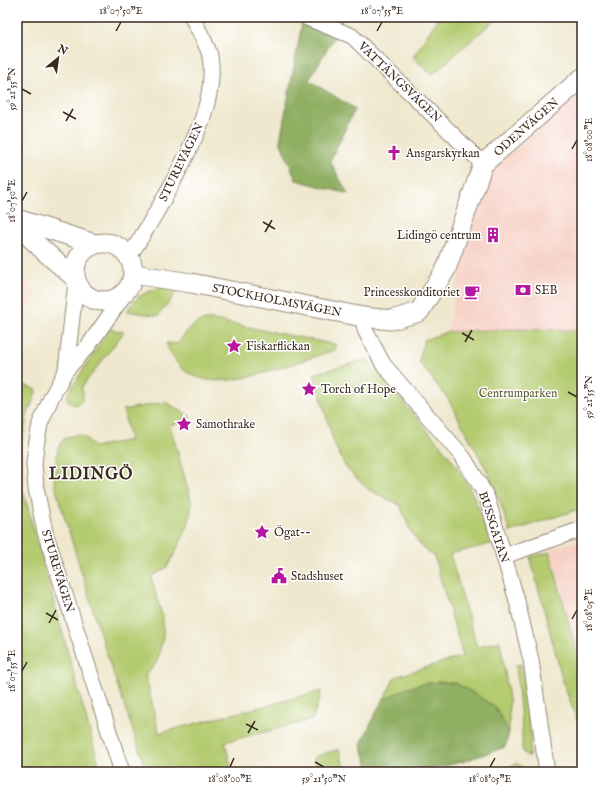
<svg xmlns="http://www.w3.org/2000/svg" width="599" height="789" font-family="'IM FELL English',serif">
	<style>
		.built { fill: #f7d1c6 }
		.green { fill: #b4cb6f; stroke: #787a46 }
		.forest { fill: #8faf62; stroke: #656c40 }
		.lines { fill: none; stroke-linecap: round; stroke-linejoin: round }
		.minor-casing { stroke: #958976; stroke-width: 17 }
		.tertiary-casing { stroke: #958976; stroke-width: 21 }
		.minor { stroke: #fff; stroke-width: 15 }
		.tertiary { stroke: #fff; stroke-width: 19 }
		.ticks { fill: none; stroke: #3b2a1e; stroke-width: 1.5 }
		.labels { text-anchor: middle; stroke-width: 3; stroke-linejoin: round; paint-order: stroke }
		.street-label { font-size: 12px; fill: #3b2a1e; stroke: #fff }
		.poi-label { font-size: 12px; fill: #3b2a1e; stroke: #fff; text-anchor: start }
		.park-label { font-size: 12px; fill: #5f5a36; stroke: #fff }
		.district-label { font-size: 16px; font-weight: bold; letter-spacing: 1px; fill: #3b2a1e; stroke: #fff }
		.neatline { fill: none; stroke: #3b2a1e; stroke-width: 1.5 }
		.ticks-label { font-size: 10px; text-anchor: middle; fill: #3b2a1e }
	</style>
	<rect width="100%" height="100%" fill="#fff"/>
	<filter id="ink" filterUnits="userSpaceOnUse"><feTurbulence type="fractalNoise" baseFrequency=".025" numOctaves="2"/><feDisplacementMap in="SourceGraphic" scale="8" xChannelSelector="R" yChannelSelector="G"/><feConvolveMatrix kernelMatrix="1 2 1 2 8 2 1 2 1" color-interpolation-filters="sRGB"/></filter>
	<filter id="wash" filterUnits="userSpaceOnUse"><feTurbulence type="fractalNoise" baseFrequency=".012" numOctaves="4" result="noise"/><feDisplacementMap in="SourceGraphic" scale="16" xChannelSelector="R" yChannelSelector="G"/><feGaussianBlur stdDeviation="0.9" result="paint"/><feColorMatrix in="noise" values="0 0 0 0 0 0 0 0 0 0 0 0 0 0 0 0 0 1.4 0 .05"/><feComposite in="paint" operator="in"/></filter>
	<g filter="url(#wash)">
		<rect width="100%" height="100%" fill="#efe8ce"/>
		<g class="built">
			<path d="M582,92V331L512,329L447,332L468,230L491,169Z"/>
			<path d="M17,276L37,293L17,323Z"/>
			<path d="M582,540V671L551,548Z"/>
		</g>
		<g class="green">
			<path d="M439,17H498L432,75L413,57Z"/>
			<path d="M163,287L180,288L158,316L127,311C138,294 144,293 163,287Z"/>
			<path d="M205,320H214L337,345L335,350C317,356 298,362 280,368C238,381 186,397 166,343L178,344C186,331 190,325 205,320Z"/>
			<path d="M109,329L124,332L82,387C83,395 85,402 76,405C70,404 67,401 67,395Z"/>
			<path d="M512,329L582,331V508L510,532L497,494L485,467L448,399L419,362L424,340L447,332Z"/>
			<path d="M368,359C383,379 399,399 417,418C436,441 457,462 470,489C479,507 485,525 491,544L450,554L477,647L500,641L509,699V732L505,747L464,761L419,772H384L368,766L361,744L395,677L463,656L434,556L421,546L410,530L400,505L369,490L346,468L334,443L314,374Z"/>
			<path d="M17,382L37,390L27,416L21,446L22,487L101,772H17Z"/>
			<path d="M165,402L190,416L188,421L170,425L192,504L188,526L175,553L167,567L151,577L163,619V636L158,659L153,668L145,674L159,733L322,691L312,720L225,742L232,772H147L104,646L54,483L58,447L64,439L77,434L85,437L94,447L130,440L123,410Z"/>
			<path d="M550,552L582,673V734L564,685L530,557Z"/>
			<path d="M521,664L525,685L531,738L529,757L524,753L522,749V730L516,665Z"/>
			<path d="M339,749L345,772H308L317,769L314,757Z"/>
			<path d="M516,763L522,767L519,772H501Z"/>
		</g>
		<g class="forest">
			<path d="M302,23L335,36L309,80L355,109L330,161L348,194L296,180L280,141Z"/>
			<path d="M440,682L456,683L477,695L496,708L509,732L505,747L464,761L419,772H384L368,766L361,744L382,700L405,689L421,684Z"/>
		</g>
	</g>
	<g filter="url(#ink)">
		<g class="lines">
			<defs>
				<g id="minor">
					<path d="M305,17L352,36L483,164"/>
					<path d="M129,256C146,232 160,206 174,180C193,143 217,99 210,56C208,46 196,26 192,17"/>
					<path d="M363,317L365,330L383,364L463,457L480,485L487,498L517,601L531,660L547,772"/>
					<path d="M66,370L76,282"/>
					<path d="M504,556L582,529"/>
					<path d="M122,772L45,532L36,488L34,464L36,446L40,424L52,396L66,370L88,346L124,295"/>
				</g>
				<g id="tertiary">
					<path d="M17,219L95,244"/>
					<path d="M17,225L43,250L75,278"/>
					<circle cx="104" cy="272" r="29"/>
					<path d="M134,274L191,283L363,317L391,320L419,312L446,269L483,164L582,78"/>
				</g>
			</defs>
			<use href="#minor" class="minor-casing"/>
			<use href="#tertiary" class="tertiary-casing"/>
			<use href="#minor" class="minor"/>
			<use href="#tertiary" class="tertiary"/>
		</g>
	</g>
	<path class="ticks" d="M116,31L121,22M377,31L382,22M22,89L31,94M63,112L76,119M66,121L73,109M572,149L577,140M22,201L27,192M263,222L275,229M265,232L272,220M462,333L474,340M465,342L472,330M568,392L577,397M46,613L58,620M572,619L577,610M49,623L56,610M22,671L27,662M246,724L258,730M248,733L255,721M315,762L324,767M230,767L234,758M490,767L495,758"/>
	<defs>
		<symbol id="church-bare" viewBox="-9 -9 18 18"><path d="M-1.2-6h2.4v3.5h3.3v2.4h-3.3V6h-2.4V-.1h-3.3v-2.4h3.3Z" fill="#b5179e" stroke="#fff" stroke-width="2.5" paint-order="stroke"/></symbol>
		<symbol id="building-bare" viewBox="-9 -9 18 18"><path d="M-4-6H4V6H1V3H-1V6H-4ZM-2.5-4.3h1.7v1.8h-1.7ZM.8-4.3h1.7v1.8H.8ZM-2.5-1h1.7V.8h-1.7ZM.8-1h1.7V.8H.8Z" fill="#b5179e" stroke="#fff" stroke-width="2.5" paint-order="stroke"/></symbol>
		<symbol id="bank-bare" viewBox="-9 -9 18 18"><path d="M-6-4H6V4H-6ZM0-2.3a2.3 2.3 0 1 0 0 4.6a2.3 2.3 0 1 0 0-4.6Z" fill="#b5179e" stroke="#fff" stroke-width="2.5" paint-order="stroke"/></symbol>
		<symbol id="cafe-bare" viewBox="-9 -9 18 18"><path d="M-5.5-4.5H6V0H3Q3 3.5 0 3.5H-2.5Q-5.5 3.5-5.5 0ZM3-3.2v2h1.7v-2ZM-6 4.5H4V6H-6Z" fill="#b5179e" stroke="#fff" stroke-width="2.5" paint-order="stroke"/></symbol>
		<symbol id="sight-bare" viewBox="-9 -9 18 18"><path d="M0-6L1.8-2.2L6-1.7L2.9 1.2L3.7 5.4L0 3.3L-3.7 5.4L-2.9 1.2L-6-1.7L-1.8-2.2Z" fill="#b5179e" stroke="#fff" stroke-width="2.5" paint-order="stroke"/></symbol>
		<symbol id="civic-bare" viewBox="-9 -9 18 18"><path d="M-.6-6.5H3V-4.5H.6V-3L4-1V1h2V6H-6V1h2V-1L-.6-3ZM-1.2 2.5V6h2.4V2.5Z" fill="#b5179e" stroke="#fff" stroke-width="2.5" paint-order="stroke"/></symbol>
	</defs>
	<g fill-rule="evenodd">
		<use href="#church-bare" x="383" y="142" width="22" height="22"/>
		<use href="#building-bare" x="482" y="224" width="22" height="22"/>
		<use href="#bank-bare" x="512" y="279" width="22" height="22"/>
		<use href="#cafe-bare" x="461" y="281" width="22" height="22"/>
		<use href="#sight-bare" x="223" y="335" width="22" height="22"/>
		<use href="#sight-bare" x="298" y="378" width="22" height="22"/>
		<use href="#sight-bare" x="173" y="413" width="22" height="22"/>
		<use href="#sight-bare" x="251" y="521" width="22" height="22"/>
		<use href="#civic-bare" x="268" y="565" width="22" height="22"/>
	</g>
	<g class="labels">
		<g class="street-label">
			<text transform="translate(400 82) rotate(44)" y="4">VATTÄNGSVÄGEN</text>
			<text transform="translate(526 127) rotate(-41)" y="4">ODENVÄGEN</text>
			<text transform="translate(181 162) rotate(-64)" y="4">STUREVÄGEN</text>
			<text transform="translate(277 300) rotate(11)" y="4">STOCKHOLMSVÄGEN</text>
			<text transform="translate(494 527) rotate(72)" y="4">BUSSGATAN</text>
			<text transform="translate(58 571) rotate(73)" y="4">STUREVÄGEN</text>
		</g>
		<g class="poi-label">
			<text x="406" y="157">Ansgarskyrkan</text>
			<text x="481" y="239" text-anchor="end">Lidingö centrum</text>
			<text x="535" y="294">SEB</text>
			<text x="460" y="296" text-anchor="end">Princesskonditoriet</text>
			<text x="246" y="350">Fiskarflickan</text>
			<text x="321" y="393">Torch of Hope</text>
			<text x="196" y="428">Samothrake</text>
			<text x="274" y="536">Ögat--</text>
			<text x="291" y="580">Stadshuset</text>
		</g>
		<g class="park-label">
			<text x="518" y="397">Centrumparken</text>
		</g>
		<g class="district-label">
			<text x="91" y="479">LIDINGÖ</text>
		</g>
	</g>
	<rect width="599" height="789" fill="none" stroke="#fff" stroke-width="44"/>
	<g transform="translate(58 58) rotate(29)" stroke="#ffffff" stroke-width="3" paint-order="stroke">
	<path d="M0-3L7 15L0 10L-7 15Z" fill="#3b2a1e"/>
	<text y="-6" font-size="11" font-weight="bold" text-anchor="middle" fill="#3b2a1e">N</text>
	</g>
	<rect x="22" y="22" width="555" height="745" class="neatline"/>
	<g class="ticks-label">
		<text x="121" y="14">18°07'50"E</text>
		<text x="382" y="14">18°07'55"E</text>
		<text transform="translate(11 89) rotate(-90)" y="4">59°21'55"N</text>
		<text transform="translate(588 140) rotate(-90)" y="4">18°08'00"E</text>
		<text transform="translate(11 201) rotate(-90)" y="4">18°07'50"E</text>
		<text transform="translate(588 397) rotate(-90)" y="4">59°21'55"N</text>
		<text transform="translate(588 610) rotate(-90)" y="4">18°08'05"E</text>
		<text transform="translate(11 671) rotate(-90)" y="4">18°07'55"E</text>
		<text x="230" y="782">18°08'00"E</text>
		<text x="324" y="782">59°21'50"N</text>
		<text x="490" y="782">18°08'05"E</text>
	</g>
</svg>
